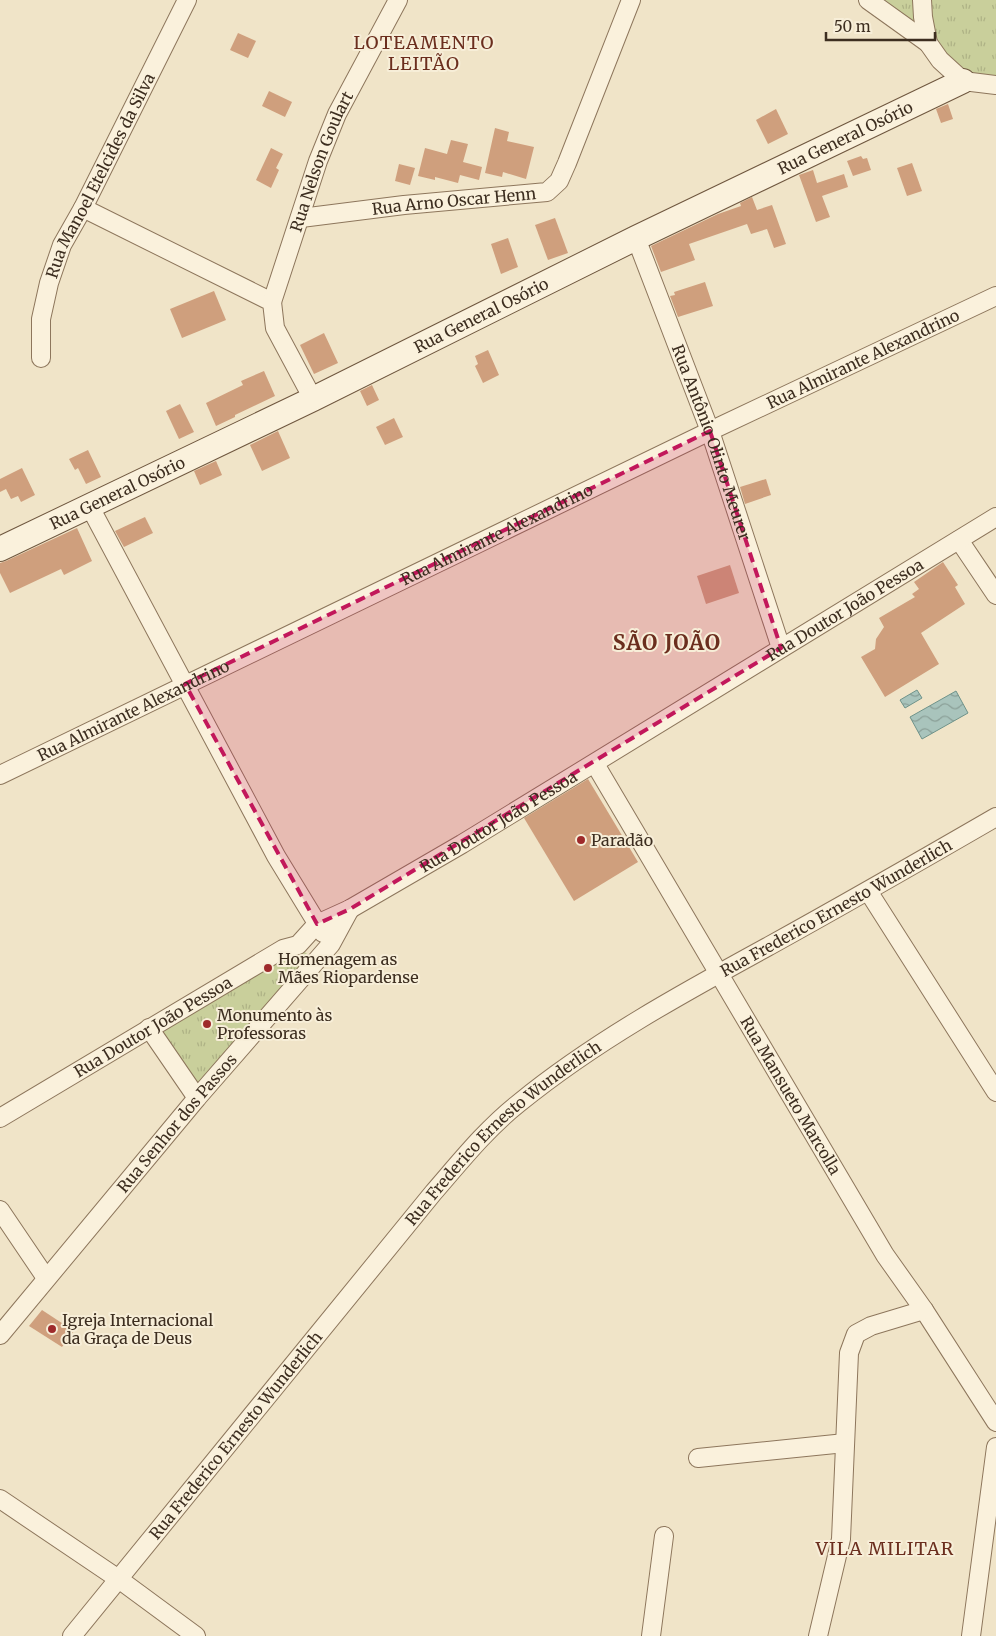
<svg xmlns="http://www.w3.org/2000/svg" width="996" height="1636" font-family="Merriweather,serif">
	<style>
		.park { fill: url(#park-tufts) }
		.water { fill: url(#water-waves); stroke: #6f938a }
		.building { fill: #cf9f7d }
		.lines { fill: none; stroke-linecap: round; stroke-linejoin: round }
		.street-casing { stroke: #8d765c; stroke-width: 20 }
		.secondary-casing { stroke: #6f573f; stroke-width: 26 }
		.street { stroke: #faf1dc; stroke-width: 18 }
		.secondary { stroke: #faf1dc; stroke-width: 24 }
		.marked { fill: #c2185b; fill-opacity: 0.2; stroke: #c2185b; stroke-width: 4; stroke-dasharray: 10 6; stroke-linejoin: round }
		.poi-dot { fill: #9e2a2b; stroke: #f7eed8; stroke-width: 2 }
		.labels { text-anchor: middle; stroke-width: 4; stroke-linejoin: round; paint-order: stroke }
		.street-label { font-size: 16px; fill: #3d2e20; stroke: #f7eed8 }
		.poi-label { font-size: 16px; fill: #3d2e20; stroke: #f7eed8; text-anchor: start }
		.neighbourhood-label { font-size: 18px; letter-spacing: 1px; fill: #6b2e1e; stroke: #f7eed8 }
		.district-label { font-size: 21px; font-weight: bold; letter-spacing: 1px; fill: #6b2e1e; stroke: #f7eed8 }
	</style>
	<defs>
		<pattern id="park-tufts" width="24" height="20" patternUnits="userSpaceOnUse" patternTransform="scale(1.25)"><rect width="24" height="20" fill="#c9cf9b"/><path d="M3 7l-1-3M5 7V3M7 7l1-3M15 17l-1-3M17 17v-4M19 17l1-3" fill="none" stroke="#aeb285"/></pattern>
		<pattern id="water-waves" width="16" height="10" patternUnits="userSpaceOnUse" patternTransform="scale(1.25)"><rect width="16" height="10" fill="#a9c4bc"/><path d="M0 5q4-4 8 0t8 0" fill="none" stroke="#8ba098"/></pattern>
	</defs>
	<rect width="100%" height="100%" fill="#f0e4c8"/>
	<g class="park">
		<path d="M878,0H913L918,17L913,25Z"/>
		<path d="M928,0H996V77L965,72L943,51L934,34Z"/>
		<path d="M298,946L315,961L197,1097L150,1028Z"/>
	</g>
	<g class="water">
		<path d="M917,690L922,698L905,708L900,700Z"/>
		<path d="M956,691L968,713L922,739L910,717Z"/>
	</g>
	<g class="building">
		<path d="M238,33L256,41L248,58L230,50Z"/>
		<path d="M269,91L292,102L285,117L262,106Z"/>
		<path d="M948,104L953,119L941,123L936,109Z"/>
		<path d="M776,109L788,134L768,144L756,120Z"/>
		<path d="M495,128L509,132L507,141L534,147L526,179L503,172L502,177L485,173Z"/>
		<path d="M451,140L468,144L463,162L482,167L479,180L460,175L458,183L435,177V180L418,176L425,148L447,154Z"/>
		<path d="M271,148L283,154L276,168L279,170L271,188L256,180Z"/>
		<path d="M861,156L863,159L867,158L871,170L853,176L847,161Z"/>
		<path d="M912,163L922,191L907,196L897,168Z"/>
		<path d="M399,164L415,168L410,185L395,181Z"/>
		<path d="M813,170L817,183L844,174L848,187L822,196L830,217L816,222L799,175Z"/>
		<path d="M752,197L757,210L772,205L786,244L774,248L767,229L751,234L747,224L689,244L695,260L661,272L651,246L718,214L741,206L740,203Z"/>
		<path d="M555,218L568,253L548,260L535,225Z"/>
		<path d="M508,238L518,267L501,274L491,244Z"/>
		<path d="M705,282L713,306L678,317L670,296L675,295L674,292Z"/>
		<path d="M214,291L226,320L182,338L170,309Z"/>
		<path d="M324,333L338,363L314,374L300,345Z"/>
		<path d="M488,350L499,375L483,383L475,366L478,364L475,356Z"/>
		<path d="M264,371L275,396L235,415V417L216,426L206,403L243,385L241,381Z"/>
		<path d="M372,385L379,400L367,406L360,391Z"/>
		<path d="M180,404L194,432L179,439L166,411Z"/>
		<path d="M394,418L403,437L385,445L376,427Z"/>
		<path d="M278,431L290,458L262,471L250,445Z"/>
		<path d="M88,450L101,477L86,484L78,468L75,470L69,459Z"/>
		<path d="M216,461L222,475L200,485L194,471Z"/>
		<path d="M22,468L35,495L21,502L18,496L11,499L6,489L0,492V479Z"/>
		<path d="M766,479L771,495L745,504L740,487Z"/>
		<path d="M145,517L153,533L124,547L115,531Z"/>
		<path d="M77,528L92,561L64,575L61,569L10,593L0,573V563L6,561Z"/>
		<path d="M943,562L958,585L955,587L965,604L921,633L939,664L885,697L861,657L875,649L876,639L884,627L879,618L915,597L912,594L919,589L914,582Z"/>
		<path d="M730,565L739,593L706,604L697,576Z"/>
		<path d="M588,779L638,862L574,901L524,818Z"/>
		<path d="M42,1310L74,1331L62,1347L29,1326Z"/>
	</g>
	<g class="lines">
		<defs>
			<g id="street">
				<path d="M868,0L928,43"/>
				<path d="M922,0L923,17L928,43L940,60L963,81L996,85"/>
				<path d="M83,208L272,302L275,328L313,399"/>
				<path id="s1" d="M301,218L404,205L547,192L559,181L567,163L631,0"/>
				<path id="s2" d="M636,238L710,431L781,648"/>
				<path id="s3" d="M272,302L318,161L337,114L398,0"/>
				<path id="s4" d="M41,358V319L49,283L62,245L83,208L187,0"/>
				<path d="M90,507L276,856L323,933"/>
				<path d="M959,540L996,595"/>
				<path id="s5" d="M595,764L885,1255L924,1310L996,1422"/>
				<path id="s6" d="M0,775L710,431L996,296"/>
				<path d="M868,891L996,1092"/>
				<path d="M149,1028L197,1098"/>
				<path id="s7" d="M0,1118L283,949L298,945L317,924L350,909L462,844L996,517"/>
				<path d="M0,1210L46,1278"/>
				<path id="s8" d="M0,1335L197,1098L331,944L350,909"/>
				<path d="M698,1458L845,1443"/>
				<path d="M0,1499L120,1580L196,1636"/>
				<path id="s9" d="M72,1636L433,1193C460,1162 486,1129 519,1103C595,1041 683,993 769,946C845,904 920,861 996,817"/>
				<path d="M651,1636L664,1536"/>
				<path d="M818,1636L841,1539L849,1353L856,1334L871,1326L924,1310"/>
				<path d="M971,1636L996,1447"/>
			</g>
			<g id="secondary">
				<path id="s10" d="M0,549L313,399L636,238L963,81"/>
			</g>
		</defs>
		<use href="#street" class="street-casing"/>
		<use href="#secondary" class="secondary-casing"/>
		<use href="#street" class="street"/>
		<use href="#secondary" class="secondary"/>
	</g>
	<path class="marked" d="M710,431L781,648L350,909L317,924L185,684Z"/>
	<g class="poi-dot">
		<circle cx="581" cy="840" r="5"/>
		<circle cx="268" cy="968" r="5"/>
		<circle cx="207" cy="1024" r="5"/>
		<circle cx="52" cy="1329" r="5"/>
	</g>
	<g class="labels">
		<g class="street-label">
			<text dy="6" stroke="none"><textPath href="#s10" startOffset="940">Rua General Osório</textPath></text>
			<text dy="6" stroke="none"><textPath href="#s3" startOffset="149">Rua Nelson Goulart</textPath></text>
			<text dy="6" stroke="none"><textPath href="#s4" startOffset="195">Rua Manoel Etelcides da Silva</textPath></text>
			<text dy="6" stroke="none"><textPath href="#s1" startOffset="154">Rua Arno Oscar Henn</textPath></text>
			<text dy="6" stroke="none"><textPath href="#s10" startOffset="535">Rua General Osório</textPath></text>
			<text dy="6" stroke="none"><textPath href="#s6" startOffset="958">Rua Almirante Alexandrino</textPath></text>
			<text dy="6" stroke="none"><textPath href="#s2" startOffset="218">Rua Antônio Olinto Meurer</textPath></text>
			<text dy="6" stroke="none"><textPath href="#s10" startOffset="130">Rua General Osório</textPath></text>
			<text dy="6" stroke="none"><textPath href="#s6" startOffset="552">Rua Almirante Alexandrino</textPath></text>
			<text dy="6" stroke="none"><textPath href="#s7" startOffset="988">Rua Doutor João Pessoa</textPath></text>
			<text dy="6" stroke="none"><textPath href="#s6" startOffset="148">Rua Almirante Alexandrino</textPath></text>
			<text dy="6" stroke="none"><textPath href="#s7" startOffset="582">Rua Doutor João Pessoa</textPath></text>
			<text dy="6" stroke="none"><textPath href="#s9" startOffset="1069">Rua Frederico Ernesto Wunderlich</textPath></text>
			<text dy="6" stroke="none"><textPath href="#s7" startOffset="178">Rua Doutor João Pessoa</textPath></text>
			<text dy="6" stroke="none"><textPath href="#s5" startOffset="385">Rua Mansueto Marcolla</textPath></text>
			<text dy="6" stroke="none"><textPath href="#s8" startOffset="276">Rua Senhor dos Passos</textPath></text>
			<text dy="6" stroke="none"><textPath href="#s9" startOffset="664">Rua Frederico Ernesto Wunderlich</textPath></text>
			<text dy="6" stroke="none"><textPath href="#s9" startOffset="259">Rua Frederico Ernesto Wunderlich</textPath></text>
		</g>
		<g class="poi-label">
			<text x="591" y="846">Paradão</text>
			<text x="278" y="965">Homenagem as<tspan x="278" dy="18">Mães Riopardense</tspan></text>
			<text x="217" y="1021">Monumento às<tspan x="217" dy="18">Professoras</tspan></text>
			<text x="62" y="1326">Igreja Internacional<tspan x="62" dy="18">da Graça de Deus</tspan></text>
		</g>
		<g class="neighbourhood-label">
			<text x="424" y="49">LOTEAMENTO<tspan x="424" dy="21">LEITÃO</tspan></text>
			<text x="885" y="1555">VILA MILITAR</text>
		</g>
		<g class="district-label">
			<text x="667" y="650">SÃO JOÃO</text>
		</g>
	</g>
	<path d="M826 32v8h109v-8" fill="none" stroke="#3d2e20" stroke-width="2.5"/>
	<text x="834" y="32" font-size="15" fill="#3d2e20" stroke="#f7eed8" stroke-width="4" paint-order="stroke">50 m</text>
</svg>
